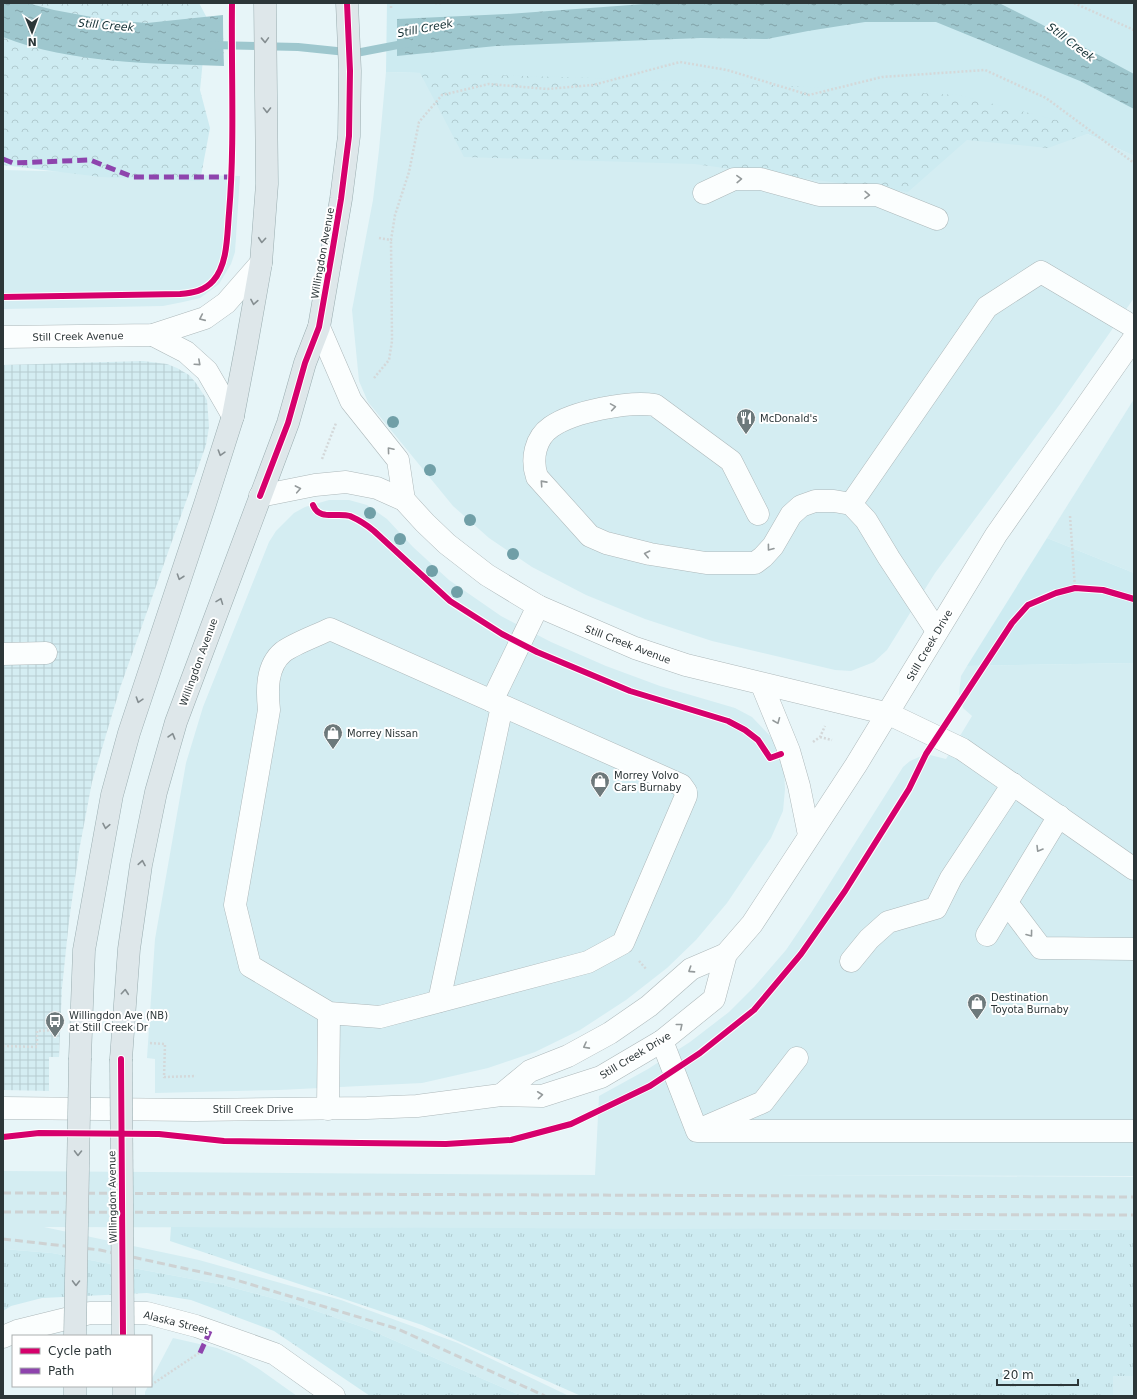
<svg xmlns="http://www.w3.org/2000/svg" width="1137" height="1399" font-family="'DejaVu Sans',sans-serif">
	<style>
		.built { fill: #d4edf2 }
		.industrial { fill: url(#industrial-grid) }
		.grass { fill: url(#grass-tufts) }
		.forest { fill: url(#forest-crowns) }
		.park { fill: #cdebf1 }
		.water { fill: url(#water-ripples) }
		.pier { fill: #e7f5f8 }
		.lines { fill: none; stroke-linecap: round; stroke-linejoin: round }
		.stream { stroke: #9ec7ce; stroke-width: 8 }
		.minor-casing { stroke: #adb8ba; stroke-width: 23 }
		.major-casing { stroke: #9aadb0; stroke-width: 23 }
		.path { stroke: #d4d8d9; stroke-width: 2.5; stroke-dasharray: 2 2; stroke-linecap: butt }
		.minor { stroke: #fbfefe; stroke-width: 22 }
		.major { stroke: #dee7ea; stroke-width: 22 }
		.rail { stroke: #ced2d3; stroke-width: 3; stroke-dasharray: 8 4; stroke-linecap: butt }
		.major-bridge-casing { stroke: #9aadb0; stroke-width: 23; stroke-linecap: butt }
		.major-bridge { stroke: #dee7ea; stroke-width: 22 }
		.quiet { stroke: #8e44ad; stroke-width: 5; stroke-dasharray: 10 5; stroke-linecap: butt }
		.cycleway-casing { stroke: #fff; stroke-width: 8 }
		.cycleway { stroke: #d6006c; stroke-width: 6 }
		.tree { fill: #709fa7 }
		.oneway { stroke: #858e91 }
		.oneway2 { stroke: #949a9b }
		.labels { text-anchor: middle; stroke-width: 4; stroke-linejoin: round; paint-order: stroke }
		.street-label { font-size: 10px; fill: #2c3638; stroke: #fff }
		.poi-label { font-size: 10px; fill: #2c3638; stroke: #fff; text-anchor: start }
		.water-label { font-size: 11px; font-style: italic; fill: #132f33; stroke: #fff }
	</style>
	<defs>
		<pattern id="industrial-grid" width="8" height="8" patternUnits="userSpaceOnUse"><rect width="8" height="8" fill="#d4edf2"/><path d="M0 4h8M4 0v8" fill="none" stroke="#b6ccd0"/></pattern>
		<pattern id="grass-tufts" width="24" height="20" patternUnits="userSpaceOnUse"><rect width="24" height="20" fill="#cdebf1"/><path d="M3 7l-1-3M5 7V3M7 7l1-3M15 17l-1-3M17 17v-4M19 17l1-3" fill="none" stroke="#b0cacf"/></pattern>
		<pattern id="forest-crowns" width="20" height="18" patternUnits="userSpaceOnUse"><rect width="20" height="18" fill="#cdebf1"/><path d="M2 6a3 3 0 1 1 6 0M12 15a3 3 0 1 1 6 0" fill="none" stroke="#b0cacf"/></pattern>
		<pattern id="water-ripples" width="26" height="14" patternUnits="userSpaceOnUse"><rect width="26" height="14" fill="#9ec7ce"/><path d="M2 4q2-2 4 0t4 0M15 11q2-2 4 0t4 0" fill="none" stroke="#81a2a8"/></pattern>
	</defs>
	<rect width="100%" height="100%" fill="#e7f5f8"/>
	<g class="built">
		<path d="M386,72L696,81L1060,121L1134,156V298L1060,404L935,573L887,650L874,662L851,671L835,670L712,641L645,619L586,595L532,567L489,538L453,506L368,402L359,381L352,310L373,200L379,150Z"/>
		<path d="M3,170L240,176L235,252L231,264L219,284L200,298L183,302L163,306L3,309Z"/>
		<path d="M1134,399V573L1047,538Z"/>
		<path d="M329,500H349L367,505L387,519L413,547L449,580L501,616L551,642L606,666L660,686L735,708L752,717L773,739L784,769L785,789L783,811L771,838L727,903L696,940L667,968L626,1000L580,1030L535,1052L488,1068L422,1083L279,1090L155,1093V1059L147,1058L155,939L186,763L203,707L269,542L276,531L294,513L305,507Z"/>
		<path d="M1134,663V1176L757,1175L1134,1177V1230L44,1227L199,1260L341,1300L458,1343L569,1396H522L368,1329L299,1305L219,1284L52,1253L3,1249V1171L595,1175L599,1096L648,1069L690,1042L729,1012L754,987L786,950L811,913L903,767L910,761L926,754L946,759L972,716L963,708L959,694L961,676L967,666Z"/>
		<path d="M173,1338L217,1348L239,1357L259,1369L297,1396H145V1392L148,1386H151V1380Z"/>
		<rect x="1113" y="1376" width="21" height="20"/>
	</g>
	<path class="industrial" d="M143,361L167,364L177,368L189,375L196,383L207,400L209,427L206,445L120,688L92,782L79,851L69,921L62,988L59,1057H49V1091L3,1090V365Z"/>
	<g class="grass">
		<path d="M171,1227L1134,1230V1376H1113V1396H581L422,1325L170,1241Z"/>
		<path d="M3,1249L52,1253L219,1284L299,1305L368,1329L522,1396H370L274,1331L191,1300L147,1293L42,1298L11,1306L3,1311Z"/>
	</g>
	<g class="forest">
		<path d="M3,3H199L207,18L200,90L210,128L200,181L101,177L3,165Z"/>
		<path d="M798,51L1106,127L1048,148L967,140L908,192L694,164L464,157L418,69Z"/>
	</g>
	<g class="park">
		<path d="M387,3H1134V156L1060,121L958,95L696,81L386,72Z"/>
		<path d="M1047,538L1134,573V663L967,666Z"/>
	</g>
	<g class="water">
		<path d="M3,3H27L54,10L108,20L147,23L223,15L224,66C151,63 72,64 3,37Z"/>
		<path d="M658,3H999L1039,23L1134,74V109L1080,81L936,22H865L808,31L767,39L701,38L496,46L397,56V19L507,14Z"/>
	</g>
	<path class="pier" d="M223,13L225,15L226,66L224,68Z"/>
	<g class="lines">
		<path class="stream" d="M213,45L298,47L356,53L408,43"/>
		<defs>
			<g id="minor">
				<path d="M704,193L734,179H761L819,195H877L937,219"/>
				<path d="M319,327L351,401L398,460L404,500"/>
				<path d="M153,335L186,352L207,371L233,416"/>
				<path d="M3,337L153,335L205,318L226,303L261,263"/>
				<path d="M260,496L315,485L346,482L377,488L404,500L425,523L447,544L487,575L538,606L635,648L686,665L889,714L962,749L1134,869"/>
				<path d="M851,504L987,307L1041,272L1134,327"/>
				<path d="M758,514L731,461L655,405C629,401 574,411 551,427C535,438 531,459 537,477L590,536L606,543L650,554L706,563H755L763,557L773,546L791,515L801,506L815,501H834L851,504L866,520L889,558L937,631"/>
				<path d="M3,654L46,653"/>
				<path d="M762,685L789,751L799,786L809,835"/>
				<path d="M492,701L538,606"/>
				<path d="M1007,903L1041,948L1134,949"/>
				<path d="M987,935L1059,816"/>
				<path d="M851,961L869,939L888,922L936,908L951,878L1013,784"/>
				<path d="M439,1001L502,706"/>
				<path d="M662,1041L697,1131H1134"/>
				<path d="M501,1095L530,1071L568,1056L610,1033L649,1006L691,969L726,954"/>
				<path d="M3,1108L195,1110L367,1108L417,1106L501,1095L542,1096L601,1077L662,1041L714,999L726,954L752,924L856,765L996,535L1134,338"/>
				<path d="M328,1109L329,1013L250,966L235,905L269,710C267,691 266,666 283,652C293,644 318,635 330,629L681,785L686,792V796L623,943L588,962L380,1017L329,1013"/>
				<path d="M705,1127L763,1102L797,1058"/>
				<path d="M3,1337L17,1331L90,1313H147L196,1326L275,1354L334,1396"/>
			</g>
			<g id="major">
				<path d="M80,1058L84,950L112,795L129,733L205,504L233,416L246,348L261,263L267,184L265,3"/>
				<path d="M121,1059L129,949L141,865L156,792L176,722L288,423L305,363L319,327L341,199L349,136L350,71L347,3"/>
				<path d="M75,1396V1386"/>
				<path d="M124,1396V1386"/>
			</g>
		</defs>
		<use href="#minor" class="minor-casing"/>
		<use href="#major" class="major-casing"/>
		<g class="path">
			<path d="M435,3H442"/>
			<path d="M1074,3L1134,30"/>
			<path d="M391,8V3"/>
			<path d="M379,238L391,240L395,215L409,172L419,122L442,95L489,84L547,89L593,85L680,62L727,70L809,95L882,77L985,70L1046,98L1134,163"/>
			<path d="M374,378L389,360L392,341L391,240"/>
			<path d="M322,459L336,423"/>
			<path d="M1070,516L1075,588"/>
			<path d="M820,737L832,740"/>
			<path d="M813,742L820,737L825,726"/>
			<path d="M639,961L647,970"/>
			<path d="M150,1043L165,1044L164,1077L196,1076"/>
			<path d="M3,1046L37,1047V1031L56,1030"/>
			<path d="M151,1385L199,1353"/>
		</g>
		<use href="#minor" class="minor"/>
		<use href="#major" class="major"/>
		<g class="rail">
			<path d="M3,1193L1134,1197"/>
			<path d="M3,1212L1134,1215"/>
			<path d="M3,1239L100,1250L233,1279L398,1329L545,1396"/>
		</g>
		<defs>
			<g id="major-bridge">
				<path d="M121,1059L123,1336"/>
				<path d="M75,1336L80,1058"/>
			</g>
		</defs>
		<use href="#major-bridge" class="major-bridge-casing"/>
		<use href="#major-bridge" class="major-bridge"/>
		<g class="quiet">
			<path d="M3,159L13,163L90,160L133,177H231"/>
			<path d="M200,1353L210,1331"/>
		</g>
		<defs>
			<g id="cycleway">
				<path d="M3,297L180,294C193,293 204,291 213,281C228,264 227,235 229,213C235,143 231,73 232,3"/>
				<path d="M260,496L288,423L305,363L319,327L332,253L341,199L349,136L350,71L347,3"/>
				<path d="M313,505C319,521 337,512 350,516C359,520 367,525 374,531L450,601L502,634L537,652L630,691L728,721L745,730L758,740L770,758L781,754"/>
				<path d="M121,1059L123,1336"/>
				<path d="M3,1137L39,1133L159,1134L224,1141L360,1143L446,1144L511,1140L571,1124L650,1086L700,1053L754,1010L801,954L845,891L909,789L926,754L1012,623L1028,605L1056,593L1075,588L1103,590L1134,599"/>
			</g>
		</defs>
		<use href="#cycleway" class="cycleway-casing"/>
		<use href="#cycleway" class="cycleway"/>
	</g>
	<g class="tree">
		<circle cx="393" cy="422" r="6"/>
		<circle cx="430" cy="470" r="6"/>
		<circle cx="370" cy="513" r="6"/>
		<circle cx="470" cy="520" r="6"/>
		<circle cx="400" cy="539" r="6"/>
		<circle cx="513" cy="554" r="6"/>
		<circle cx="432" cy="571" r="6"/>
		<circle cx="457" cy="592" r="6"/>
	</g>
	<defs><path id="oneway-chevron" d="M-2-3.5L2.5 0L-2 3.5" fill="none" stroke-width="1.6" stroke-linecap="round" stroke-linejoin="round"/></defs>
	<g class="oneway">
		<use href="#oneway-chevron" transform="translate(265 40) rotate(88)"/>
		<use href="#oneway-chevron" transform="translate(267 110) rotate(90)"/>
		<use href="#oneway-chevron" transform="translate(262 240) rotate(95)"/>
		<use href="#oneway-chevron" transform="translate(254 302) rotate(100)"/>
		<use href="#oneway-chevron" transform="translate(221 453) rotate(107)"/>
		<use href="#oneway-chevron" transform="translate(180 577) rotate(109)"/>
		<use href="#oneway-chevron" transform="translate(220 601) rotate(-69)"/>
		<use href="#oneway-chevron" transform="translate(139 700) rotate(108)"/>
		<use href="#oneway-chevron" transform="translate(172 736) rotate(-74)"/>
		<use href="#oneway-chevron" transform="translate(106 826) rotate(101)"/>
		<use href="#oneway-chevron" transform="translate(142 863) rotate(-80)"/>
		<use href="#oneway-chevron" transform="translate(125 992) rotate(-85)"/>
		<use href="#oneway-chevron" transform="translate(78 1153) rotate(91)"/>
		<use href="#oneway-chevron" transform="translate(76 1283) rotate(91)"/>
	</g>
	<g class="oneway2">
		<use href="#oneway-chevron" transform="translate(739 179) rotate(-2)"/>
		<use href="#oneway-chevron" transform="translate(867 195) rotate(1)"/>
		<use href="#oneway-chevron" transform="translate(202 318) rotate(156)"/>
		<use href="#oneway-chevron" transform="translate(198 363) rotate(42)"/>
		<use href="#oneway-chevron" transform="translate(613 407) rotate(-9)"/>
		<use href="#oneway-chevron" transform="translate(390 450) rotate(-130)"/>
		<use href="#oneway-chevron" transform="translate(543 483) rotate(-132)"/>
		<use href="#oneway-chevron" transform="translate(298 489) rotate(-11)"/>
		<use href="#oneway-chevron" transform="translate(770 548) rotate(127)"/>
		<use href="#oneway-chevron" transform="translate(647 554) rotate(-167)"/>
		<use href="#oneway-chevron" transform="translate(777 721) rotate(68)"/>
		<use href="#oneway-chevron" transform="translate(1039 849) rotate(121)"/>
		<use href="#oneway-chevron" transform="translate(1030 934) rotate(53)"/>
		<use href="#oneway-chevron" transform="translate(691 970) rotate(147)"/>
		<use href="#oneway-chevron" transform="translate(680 1026) rotate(-39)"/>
		<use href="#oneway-chevron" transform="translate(586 1046) rotate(152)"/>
		<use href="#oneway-chevron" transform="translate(540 1095) rotate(-6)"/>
	</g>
	<defs>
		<symbol id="restaurant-pin" viewBox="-11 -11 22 30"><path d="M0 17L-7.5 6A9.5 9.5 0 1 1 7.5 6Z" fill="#6d797b" stroke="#fff"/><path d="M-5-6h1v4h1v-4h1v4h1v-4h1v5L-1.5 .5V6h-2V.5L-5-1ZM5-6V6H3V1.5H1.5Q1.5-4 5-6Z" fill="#fff"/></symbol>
		<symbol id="shop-pin" viewBox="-11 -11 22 30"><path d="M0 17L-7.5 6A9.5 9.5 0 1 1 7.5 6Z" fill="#6d797b" stroke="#fff"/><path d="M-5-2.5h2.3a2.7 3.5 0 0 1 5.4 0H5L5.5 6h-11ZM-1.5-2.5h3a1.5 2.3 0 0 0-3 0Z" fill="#fff"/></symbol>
		<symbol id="bus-pin" viewBox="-11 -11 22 30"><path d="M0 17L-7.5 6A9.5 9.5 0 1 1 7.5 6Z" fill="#6d797b" stroke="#fff"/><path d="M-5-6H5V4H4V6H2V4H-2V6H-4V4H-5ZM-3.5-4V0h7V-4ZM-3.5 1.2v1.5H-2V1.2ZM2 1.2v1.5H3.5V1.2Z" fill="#fff"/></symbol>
	</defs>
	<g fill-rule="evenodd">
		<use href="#restaurant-pin" x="735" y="407" width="22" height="30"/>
		<use href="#shop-pin" x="322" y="722" width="22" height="30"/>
		<use href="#shop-pin" x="589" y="770" width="22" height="30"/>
		<use href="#shop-pin" x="966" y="992" width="22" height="30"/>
		<use href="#bus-pin" x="44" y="1010" width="22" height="30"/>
	</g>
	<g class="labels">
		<g class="street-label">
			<text transform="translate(322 253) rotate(-80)" y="4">Willingdon Avenue</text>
			<text transform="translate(78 336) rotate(-1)" y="4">Still Creek Avenue</text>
			<text transform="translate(628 644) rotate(21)" y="4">Still Creek Avenue</text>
			<text transform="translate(929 645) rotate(-60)" y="4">Still Creek Drive</text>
			<text transform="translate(198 662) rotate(-70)" y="4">Willingdon Avenue</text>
			<text transform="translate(635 1055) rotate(-31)" y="4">Still Creek Drive</text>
			<text x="253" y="1113">Still Creek Drive</text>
			<text transform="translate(112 1197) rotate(-91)" y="4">Willingdon Avenue</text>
			<text transform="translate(176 1322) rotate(14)" y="4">Alaska Street</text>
		</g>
		<g class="poi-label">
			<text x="760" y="422">McDonald's</text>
			<text x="347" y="737">Morrey Nissan</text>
			<text x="614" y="779">Morrey Volvo<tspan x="614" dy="12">Cars Burnaby</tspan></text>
			<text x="991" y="1001">Destination<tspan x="991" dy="12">Toyota Burnaby</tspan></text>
			<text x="69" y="1019">Willingdon Ave (NB)<tspan x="69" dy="12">at Still Creek Dr</tspan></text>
		</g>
		<g class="water-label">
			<text transform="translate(106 25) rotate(5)" y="4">Still Creek</text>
			<text transform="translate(425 28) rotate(-11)" y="4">Still Creek</text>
			<text transform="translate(1071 42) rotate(37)" y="4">Still Creek</text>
		</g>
	</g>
	<rect width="1137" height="1399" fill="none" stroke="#2c3638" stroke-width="8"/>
	<rect x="12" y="1335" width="140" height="52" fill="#ffffff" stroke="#abafaf"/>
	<rect x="20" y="1348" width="20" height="6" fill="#d6006c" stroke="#abafaf"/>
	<text x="48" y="1355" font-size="12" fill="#2c3638">Cycle path</text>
	<rect x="20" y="1368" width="20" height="6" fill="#8e44ad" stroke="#abafaf"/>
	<text x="48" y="1375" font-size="12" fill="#2c3638">Path</text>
	<g transform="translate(32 32) rotate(179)" stroke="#ffffff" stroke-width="3" paint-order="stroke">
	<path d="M0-3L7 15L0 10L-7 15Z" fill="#2c3638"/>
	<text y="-6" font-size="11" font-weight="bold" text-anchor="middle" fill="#2c3638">N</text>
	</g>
	<path d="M997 1379v6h81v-6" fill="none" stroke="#2c3638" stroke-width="2"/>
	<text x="1003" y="1379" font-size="12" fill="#2c3638" stroke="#ffffff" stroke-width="3" paint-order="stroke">20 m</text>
</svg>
